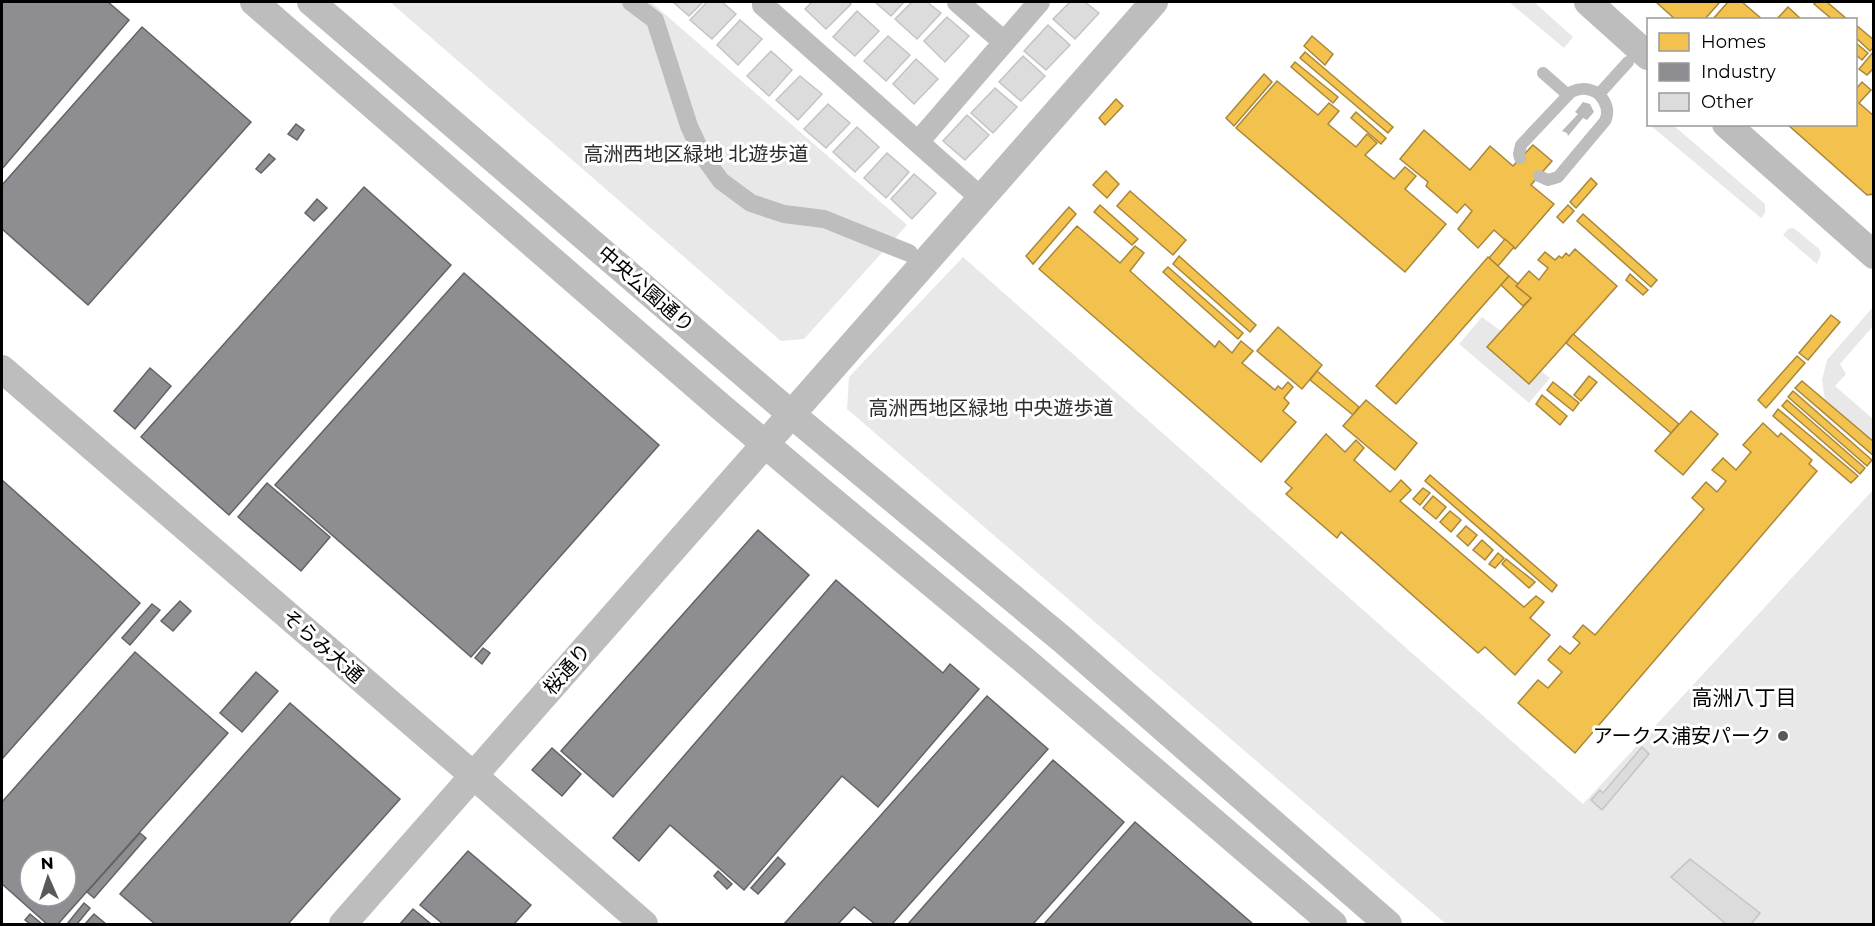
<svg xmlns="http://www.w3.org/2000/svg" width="1875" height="926" font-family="Montserrat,'Noto Sans JP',sans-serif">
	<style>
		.green { fill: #e8e8e8 }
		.water { fill: #bababa }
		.homes { fill: #f2c14e; stroke: #a98737; stroke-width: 1.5 }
		.industry { fill: #8d8d92; stroke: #636366; stroke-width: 1.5; fill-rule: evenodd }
		.building { fill: #dcdcdc; stroke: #c4c4c4; stroke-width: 1.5 }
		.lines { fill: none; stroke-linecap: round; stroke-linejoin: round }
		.service { stroke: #bdbdbd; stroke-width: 12 }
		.pedestrian { stroke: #bdbdbd; stroke-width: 18 }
		.minor { stroke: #bdbdbd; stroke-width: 22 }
		.tertiary { stroke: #bdbdbd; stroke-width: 28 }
		.poi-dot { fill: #595959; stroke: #fff; stroke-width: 2 }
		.labels { text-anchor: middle; stroke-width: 6; stroke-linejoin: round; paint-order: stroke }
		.park-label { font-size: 20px; fill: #2d2d2d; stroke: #fff }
		.street-label { font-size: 20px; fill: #000; stroke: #fff }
		.poi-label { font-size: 20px; fill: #000; stroke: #fff; text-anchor: end }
		.neighbourhood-label { font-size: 21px; fill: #000; stroke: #fff }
	</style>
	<rect width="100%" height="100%" fill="#fff"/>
	<g class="green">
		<path d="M390,2H651L907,225L804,339L781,341Z"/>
		<path d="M1509,2H1534L1573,37L1564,48Z"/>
		<path d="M1650,125H1673L1765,204V213L1761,218Z"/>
		<path d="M1792,228L1795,229L1819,249L1821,254L1817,264L1783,235L1788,229Z"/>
		<path d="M963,257L1583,804L1873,490V924H1446L847,409L849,377Z"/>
		<path d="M1873,307V326L1840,364L1846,374L1835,386L1873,419V442L1825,401L1822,380L1827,360Z"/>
		<path d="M1482,317L1501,331L1487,347L1529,384L1541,371L1550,378L1529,403L1459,344Z"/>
	</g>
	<path class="water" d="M1583,102L1590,104L1594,112L1587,120L1583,118L1568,136L1567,133L1562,131L1578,114L1575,112Z"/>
	<g class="homes">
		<path d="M1656,2H1720L1704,20H1676Z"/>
		<path d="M1728,2H1742L1763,20H1712Z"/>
		<path d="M1816,2H1827L1848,20H1833L1814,4Z"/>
		<path d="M1788,7L1802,20H1776Z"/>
		<path d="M1856,25L1874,40V47L1870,51L1856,38Z"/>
		<path d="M1312,36L1333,54L1325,65L1304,46Z"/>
		<path d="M1856,43L1868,53L1862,60L1856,55Z"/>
		<path d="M1874,51V68L1867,75L1859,69Z"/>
		<path d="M1305,52L1393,127L1388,133L1300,58Z"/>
		<path d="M1295,62L1338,97L1333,103L1291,67Z"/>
		<path d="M1264,74L1272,82L1234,126L1226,118Z"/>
		<path d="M1277,81L1318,115L1329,103L1339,111L1328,124L1356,147L1367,134L1377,143L1365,155L1394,179L1405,167L1416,176L1405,189L1446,224L1405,272L1236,128Z"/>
		<path d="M1862,82L1871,90L1859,103L1874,116V194L1867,195L1787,124H1856V89Z"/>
		<path d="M1116,99L1123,106L1105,125L1099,118Z"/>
		<path d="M1356,112L1386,138L1381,144L1351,118Z"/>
		<path d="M1424,130L1470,170L1490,146L1513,166L1533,145L1552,161L1531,185L1554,204L1515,249L1494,230L1478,248L1458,229L1472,211L1465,204L1457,213L1426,186L1428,182L1400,159Z"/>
		<path d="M1106,171L1119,184L1107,198L1093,185Z"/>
		<path d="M1591,178L1597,184L1576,208L1570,202Z"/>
		<path d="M1130,191L1186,240L1173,255L1117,206Z"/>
		<path d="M1100,205L1138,239L1132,245L1094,212Z"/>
		<path d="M1568,205L1574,211L1563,223L1557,217Z"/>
		<path d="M1069,207L1076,214L1033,264L1026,256Z"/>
		<path d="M1583,214L1657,280L1651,287L1577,221Z"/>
		<path d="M1077,226L1120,263L1135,246L1144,253L1130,271L1215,347L1219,341L1232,353L1241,341L1253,351L1242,363L1275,390L1278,386L1282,389L1288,382L1293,387L1284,398L1289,403L1283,411L1296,422L1261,462L1039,269Z"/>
		<path d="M1505,239L1514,247L1498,266L1489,258Z"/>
		<path d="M1575,249L1617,286L1529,384L1487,347L1531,298L1516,286L1529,271L1539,280L1548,268L1538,260L1545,252L1555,260L1559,256L1562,258L1566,253L1569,256Z"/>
		<path d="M1179,256L1256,325L1250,332L1173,264Z"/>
		<path d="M1488,257L1509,276L1396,404L1376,386Z"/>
		<path d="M1168,267L1243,333L1238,339L1163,272Z"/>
		<path d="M1630,274L1648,290L1643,295L1626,280Z"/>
		<path d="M1509,276L1518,284L1516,286L1531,298L1523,306L1501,285Z"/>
		<path d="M1831,315L1840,322L1808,360L1799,353Z"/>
		<path d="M1278,327L1322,365L1302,389L1257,351Z"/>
		<path d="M1573,334L1679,424L1671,433L1566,343Z"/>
		<path d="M1797,356L1805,363L1766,408L1758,400Z"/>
		<path d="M1317,371L1359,407L1353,415L1310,380Z"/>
		<path d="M1589,376L1597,382L1581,401L1574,395Z"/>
		<path d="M1802,381L1874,442V456L1795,388Z"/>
		<path d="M1553,382L1579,403L1573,411L1547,390Z"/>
		<path d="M1793,391L1872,460L1867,466L1788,397Z"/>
		<path d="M1542,395L1567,416L1560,425L1536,404Z"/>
		<path d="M1366,400L1417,443L1395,470L1343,426Z"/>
		<path d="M1787,400L1865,468L1860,474L1782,406Z"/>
		<path d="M1778,409L1858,476L1851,483L1773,416Z"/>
		<path d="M1691,411L1718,434L1683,475L1655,451Z"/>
		<path d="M1763,423L1778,437L1781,433L1812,460L1809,464L1817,471L1575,753L1518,703L1538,680L1548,688L1562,672L1548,660L1560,646L1570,654L1580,643L1573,637L1583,625L1595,635L1704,509L1692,498L1706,482L1717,492L1726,481L1712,470L1723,458L1736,470L1751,452L1743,445Z"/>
		<path d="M1326,434L1345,452L1356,440L1364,448L1354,460L1390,492L1401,480L1411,490L1400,501L1524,607L1536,596L1544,602L1530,618L1550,635L1515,675L1485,647L1478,653L1341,532L1337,538L1286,494L1292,488L1285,482Z"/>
		<path d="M1430,475L1557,585L1552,592L1425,481Z"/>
		<path d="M1423,488L1430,493L1420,505L1413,499Z"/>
		<path d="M1433,496L1446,507L1436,519L1423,508Z"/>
		<path d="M1450,511L1461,520L1451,532L1440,522Z"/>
		<path d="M1466,526L1477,535L1468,546L1457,536Z"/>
		<path d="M1482,540L1493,550L1485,560L1473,550Z"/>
		<path d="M1498,553L1504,558L1495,568L1489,564Z"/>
		<path d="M1506,559L1535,582L1529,588L1502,564Z"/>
	</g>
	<g class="industry">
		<path d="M2,2H108L129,20L2,169Z"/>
		<path d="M142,27L251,122L88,305L2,229V185Z"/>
		<path d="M296,124L304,130L297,140L288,134Z"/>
		<path d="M269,154L275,159L261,173L256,169Z"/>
		<path d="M364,187L451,265L229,515L141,437Z"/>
		<path d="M317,199L327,208L314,221L305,213Z"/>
		<path d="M464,273L659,445L471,657L275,485Z"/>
		<path d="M150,368L171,386L135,429L114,411Z"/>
		<path d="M2,480L140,603L2,759Z"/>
		<path d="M267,483L330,537L301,571L238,517Z"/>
		<path d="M758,530L809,575L613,797L561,751Z"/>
		<path d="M836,580L943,673L950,664L979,689L878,807L842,776L744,890L670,825L639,861L613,838Z"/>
		<path d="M180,601L191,611L173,631L161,621Z"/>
		<path d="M152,604L160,610L130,645L122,638Z"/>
		<path d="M483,648L490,653L482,664L475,658Z"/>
		<path d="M135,652L228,733L58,924H47L2,884V802ZM30,860H66V896H30Z"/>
		<path d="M256,672L278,691L242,732L220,713Z"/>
		<path d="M987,696L1048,749L892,924H875L854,907L838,924H784Z"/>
		<path d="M290,703L400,799L288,924H155L120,894Z"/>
		<path d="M552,748L581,774L562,796L532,770Z"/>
		<path d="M1053,760L1124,822L1033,924H908Z"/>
		<path d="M1135,822L1253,924H1044Z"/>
		<path d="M140,833L146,838L94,898L87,892Z"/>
		<path d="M468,851L531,905L514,924H443L420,905Z"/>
		<path d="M778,857L785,864L758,894L751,888Z"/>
		<path d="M718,871L732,884L727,889L714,876Z"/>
		<path d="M84,903L90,908L77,924H67Z"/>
		<path d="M413,909L431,924H400Z"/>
		<path d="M30,914L42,924H30L25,920Z"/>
		<path d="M94,914L106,924H85Z"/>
	</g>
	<g class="building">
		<path d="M673,2H703L689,16Z"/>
		<path d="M707,2H722L736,14L712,39L690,20Z"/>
		<path d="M812,2H848L851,4L826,29L805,9Z"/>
		<path d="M875,2H904L891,16Z"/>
		<path d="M912,2H927L941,13L917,39L895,19Z"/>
		<path d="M1070,2H1085L1099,13L1075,39L1053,19Z"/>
		<path d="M857,11L879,31L855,56L833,37Z"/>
		<path d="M947,17L969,36L945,62L924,41Z"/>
		<path d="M740,20L762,39L738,65L717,45Z"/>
		<path d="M1048,25L1070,45L1046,70L1024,51Z"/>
		<path d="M888,36L910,55L886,81L864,61Z"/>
		<path d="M771,51L792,70L769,96L747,76Z"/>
		<path d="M1023,56L1045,76L1021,101L999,82Z"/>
		<path d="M916,59L938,79L914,104L893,84Z"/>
		<path d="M800,76L822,94L798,120L776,100Z"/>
		<path d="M995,88L1017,107L993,133L971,113Z"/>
		<path d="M828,104L850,123L826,148L804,129Z"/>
		<path d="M967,115L989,135L965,160L943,141Z"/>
		<path d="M857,127L879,147L855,172L833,152Z"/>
		<path d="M887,153L909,172L886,198L864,178Z"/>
		<path d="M914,174L936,193L912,219L891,199Z"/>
		<path d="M1642,747L1649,754L1602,810L1591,800L1600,790L1603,793Z"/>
		<path d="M1690,859L1760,913L1751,924H1726L1671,877Z"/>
	</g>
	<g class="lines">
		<g class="service">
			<path d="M1543,73L1568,95"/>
			<path d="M1520,158L1519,154L1521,145L1571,92C1581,87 1589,88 1599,94"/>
			<path d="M1539,176L1548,180L1558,177L1605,121C1610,111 1606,102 1599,94L1628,62"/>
		</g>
		<path class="pedestrian" d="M631,2L655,20L689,126L703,156L721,181L751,203L784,214L824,219L909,253"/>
		<g class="minor">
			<path d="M763,2V5L981,198"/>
			<path d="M958,2L1004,42"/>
			<path d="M918,142L1039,2"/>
		</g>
		<g class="tertiary">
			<path d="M254,2L721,407L823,493L1024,660L1333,924"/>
			<path d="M311,2L791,414L1063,640L1388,924"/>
			<path d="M1588,2L1648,56"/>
			<path d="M1726,124L1874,255"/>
			<path d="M2,369L474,776L644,924"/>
			<path d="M343,924L1154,2"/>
		</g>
	</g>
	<circle class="poi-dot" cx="1783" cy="736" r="6"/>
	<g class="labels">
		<g class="park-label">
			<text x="696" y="161">高洲西地区緑地 北遊歩道</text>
			<text x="991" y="415">高洲西地区緑地 中央遊歩道</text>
		</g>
		<g class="street-label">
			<text transform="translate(646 289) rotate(41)" y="7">中央公園通り</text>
			<text transform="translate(323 646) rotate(41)" y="7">そらみ大通</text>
			<text transform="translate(567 669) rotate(-49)" y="7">桜通り</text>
		</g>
		<g class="poi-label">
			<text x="1771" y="743">アークス浦安パーク</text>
		</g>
		<g class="neighbourhood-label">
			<text x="1744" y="705">高洲八丁目</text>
		</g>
	</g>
	<rect width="1875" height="926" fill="none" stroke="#000000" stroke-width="6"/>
	<rect x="1647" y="18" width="210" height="108" fill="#ffffff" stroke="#999999" stroke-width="1.5"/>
	<rect x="1659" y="33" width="30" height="18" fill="#f2c14e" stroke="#999999" stroke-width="1.5"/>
	<text x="1701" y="48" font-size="18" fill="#000000">Homes</text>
	<rect x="1659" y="63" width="30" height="18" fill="#8d8d92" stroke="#999999" stroke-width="1.5"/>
	<text x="1701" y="78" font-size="18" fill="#000000">Industry</text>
	<rect x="1659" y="93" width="30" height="18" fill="#dcdcdc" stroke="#999999" stroke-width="1.5"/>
	<text x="1701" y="108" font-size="18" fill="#000000">Other</text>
	<g transform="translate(48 878) rotate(357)"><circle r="28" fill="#ffffff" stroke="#999999" stroke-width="1.5"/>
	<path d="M0-4.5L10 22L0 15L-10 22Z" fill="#595959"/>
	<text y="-9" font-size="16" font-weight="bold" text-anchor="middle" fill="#000000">N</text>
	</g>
</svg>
